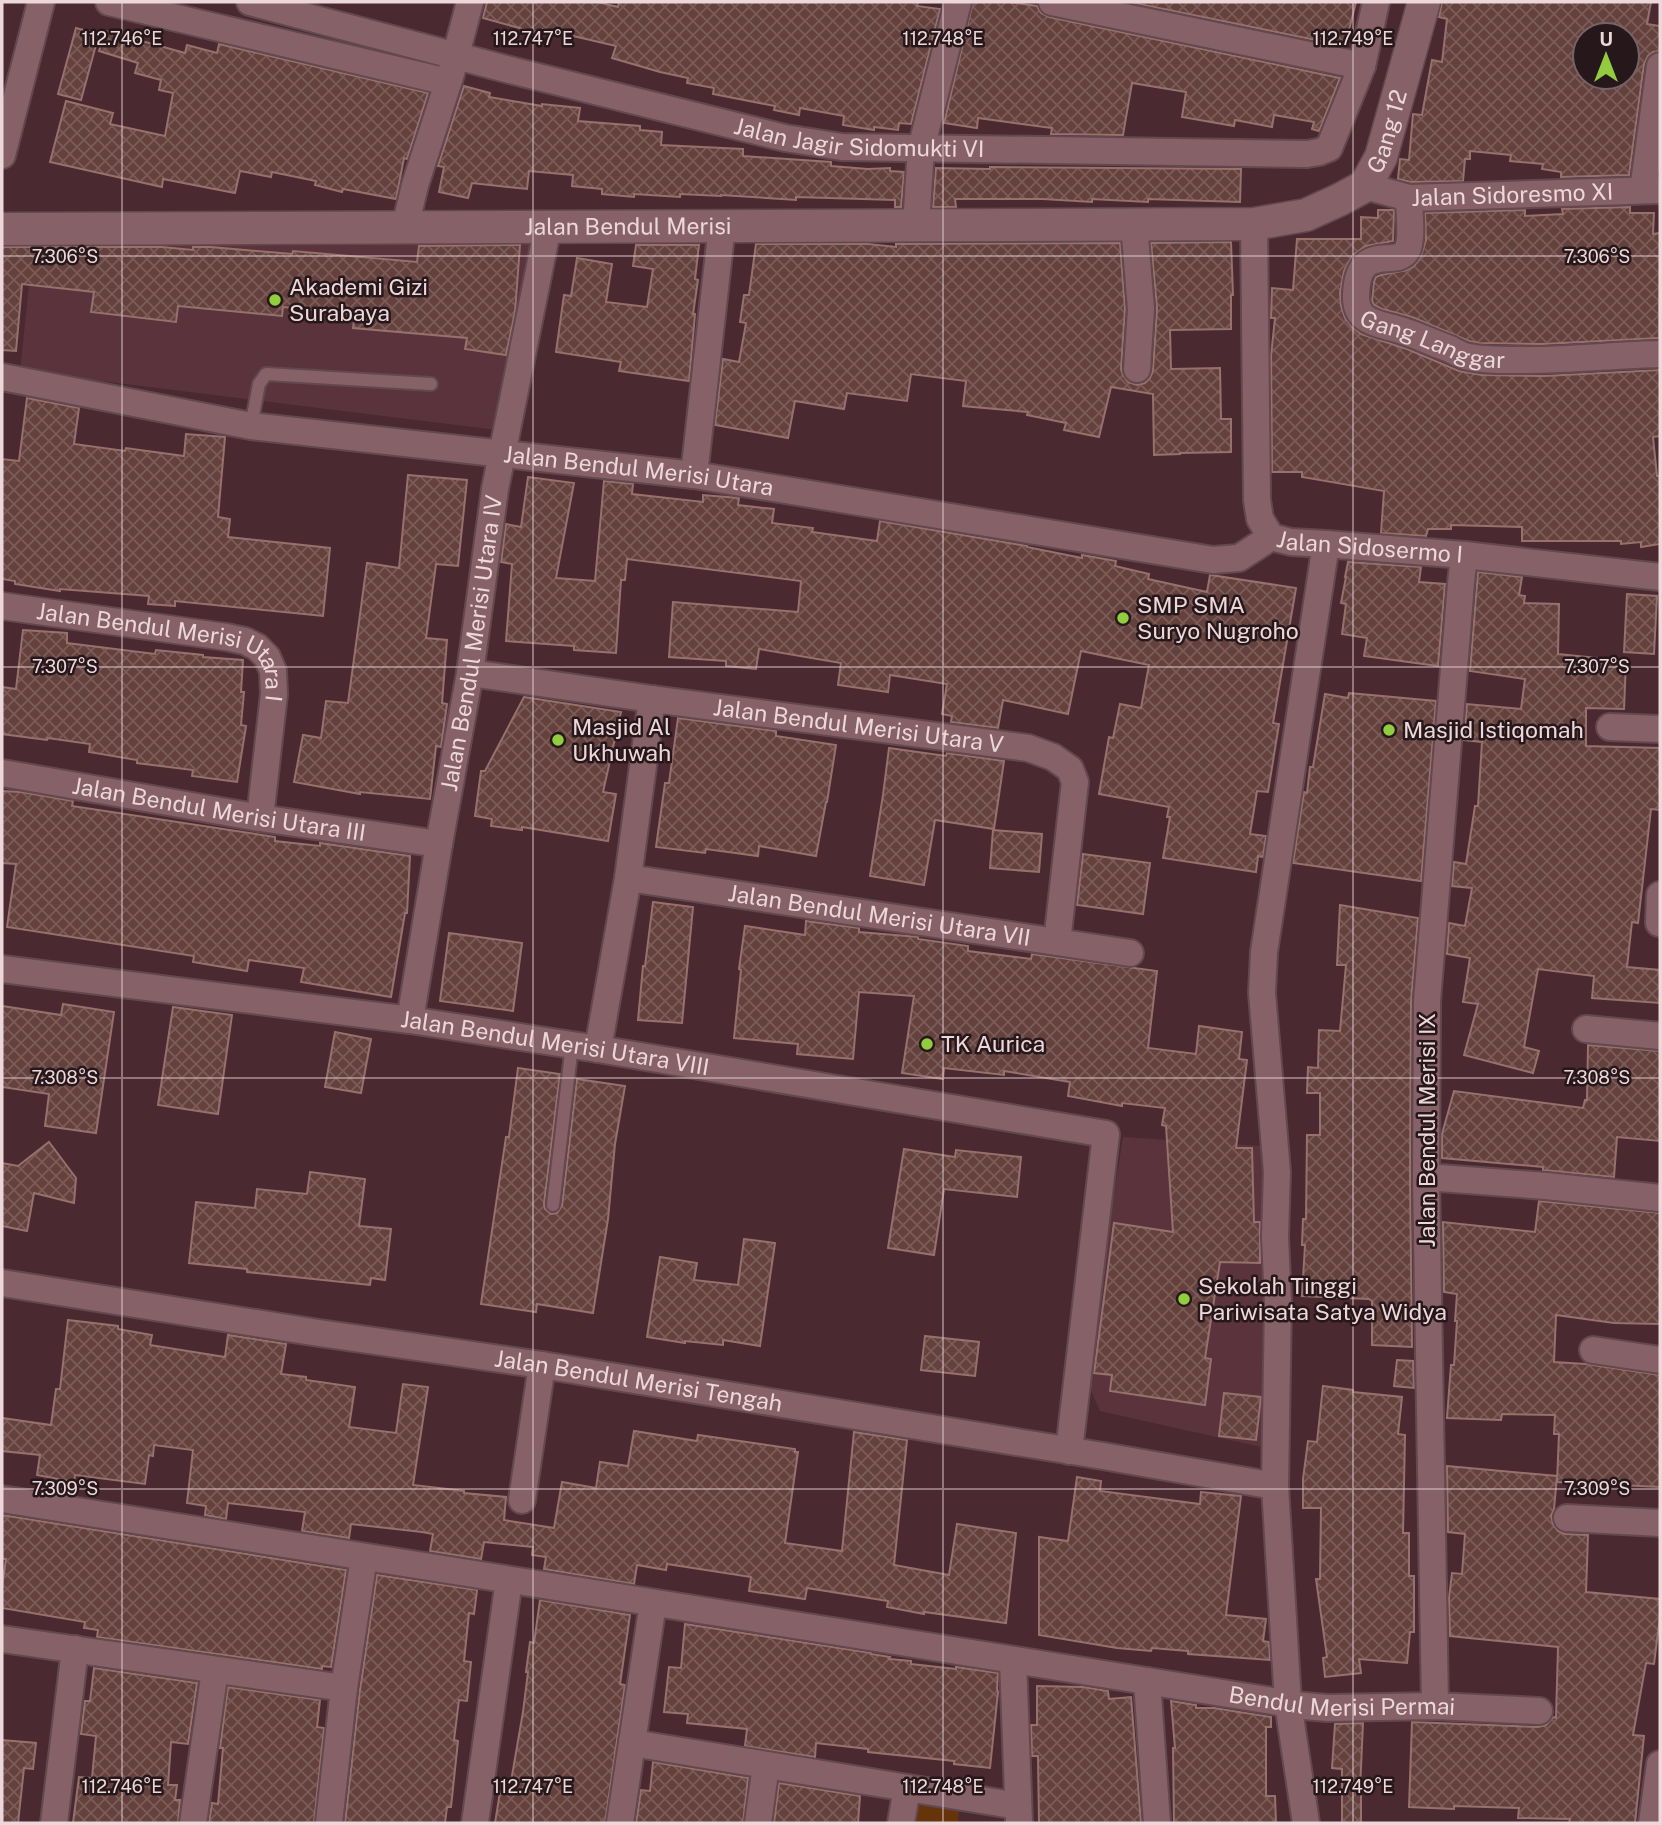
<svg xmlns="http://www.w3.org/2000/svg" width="1662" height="1825" font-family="'Public Sans',sans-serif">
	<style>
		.built { fill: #5a333d }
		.park { fill: #65340b }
		.building { fill: url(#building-cross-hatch); stroke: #97716b; stroke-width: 2; fill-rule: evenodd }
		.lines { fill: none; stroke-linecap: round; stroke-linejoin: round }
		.service-casing { stroke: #63484f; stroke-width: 16 }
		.minor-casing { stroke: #63484f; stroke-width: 30 }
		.tertiary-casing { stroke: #63484f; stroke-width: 35 }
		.service { stroke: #866168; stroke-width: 12 }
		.minor { stroke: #866168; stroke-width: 26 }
		.tertiary { stroke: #866168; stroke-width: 32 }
		.ticks { fill: none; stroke: #ecd7db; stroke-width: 2; stroke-opacity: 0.45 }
		.poi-dot { fill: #92cd3f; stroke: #26171a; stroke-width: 2.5 }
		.labels { text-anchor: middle; stroke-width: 5; stroke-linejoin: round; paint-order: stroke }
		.street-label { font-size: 23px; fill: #ecd7db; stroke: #26171a }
		.poi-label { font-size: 23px; fill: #ecd7db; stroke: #26171a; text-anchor: start }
		.ticks-label { font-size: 18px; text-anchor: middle; fill: #ecd7db; stroke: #26171a; stroke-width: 5; stroke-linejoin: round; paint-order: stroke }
	</style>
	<defs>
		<pattern id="building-cross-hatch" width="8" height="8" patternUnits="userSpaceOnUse" patternTransform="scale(1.75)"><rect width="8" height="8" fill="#64413c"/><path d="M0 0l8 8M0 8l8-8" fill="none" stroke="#7a5c58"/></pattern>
	</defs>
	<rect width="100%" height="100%" fill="#4a2931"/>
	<g class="built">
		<path d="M535,226L497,430L20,371L35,228Z"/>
		<path d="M1123,1137L1262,1146L1279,1451L1100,1411L1085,1377Z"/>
	</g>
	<path class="park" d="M913,1805L959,1807L958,1823H913Z"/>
	<g class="building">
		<path d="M487,2H597L618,7L619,2H918L917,6L940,9L911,124L899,123L898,130L874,127V130L843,125L844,116L800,108L799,115L774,110L775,106L713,94L714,88L687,83L688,78L660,72L612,58L616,46L543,29L541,34L483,18Z"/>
		<path d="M973,2H1010L1037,6L1041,13L1049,17L1340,78L1319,131L1312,129L1314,122L1274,115L1272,127L1235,120L1234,126L1182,117L1186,92L1132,83L1123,135L1051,134L1052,128L978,118L977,128L944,123Z"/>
		<path d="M1129,2H1356L1345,46Z"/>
		<path d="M1442,2H1651L1647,24L1660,26V51L1653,52L1648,56L1644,64L1629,175L1561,177V172L1542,169L1543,164L1510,161L1511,155L1470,151V159H1465L1463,181L1411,182L1398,179L1400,159L1409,160L1413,114L1422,115L1432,60L1442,62L1447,19L1439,17ZM1585,35H1627V77H1585Z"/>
		<path d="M76,28L99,34L81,100L58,94Z"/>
		<path d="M106,31L185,53L187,45L217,53L219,44L428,93L407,159L404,158L396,199L343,189L342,192L315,185L316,181L272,172L271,177L240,171L235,193L163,179L162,187L50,162L66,101L113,113L110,124L165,136L173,93L159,90L161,80L135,73L138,63L99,51Z"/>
		<path d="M464,86L490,93L489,97L542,106V104L580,108L578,121L640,126V130L662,132L661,145L743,149V156L831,162V166L868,169L890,168V171L904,172L901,207H895V200L796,197V200L721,195V196L680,194V197L634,194V197L602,194V189L572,186L573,175L529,171L527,189L472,183L468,198L439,192L444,167L438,166Z"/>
		<path d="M990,167L1241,169L1240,202L1148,199V202L1092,199V202L1043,199H955L956,207H933L936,168L990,169Z"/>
		<path d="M1630,207V213H1654L1653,234L1660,233L1659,338L1543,344L1479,343L1469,341L1412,317L1382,309L1374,305L1372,301L1374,282L1376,277L1381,275L1407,270L1414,266L1421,256L1426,240L1425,213L1525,210V216L1563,214L1562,209Z"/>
		<path d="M1378,210H1394L1393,241L1366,246L1353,255L1344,271L1340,293L1341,306L1345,318L1352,327L1361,334L1407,349L1459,371L1482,375L1544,376L1660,370V436L1653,437L1657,476H1660V544L1641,547V542L1621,544V541H1522V527L1451,525V529H1428L1426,536L1381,533L1384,491L1302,477V472H1272L1271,356L1275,318H1271L1272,288L1293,290L1297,239H1361V217L1378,218Z"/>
		<path d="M1231,242L1233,295H1231V329L1170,330L1171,369L1220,368L1221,419H1231V452L1180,453V454L1154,455L1153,394L1111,387L1099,437L1064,430L1066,423L1027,415L1028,412L963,406L966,381L911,374L907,401L847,393L844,409L795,401L788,438L715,425L723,359L739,362L746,323L740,322L744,295H749L756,244H868L896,247V244L1120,243L1125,309L1121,369L1123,375L1128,382L1137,385L1145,383L1150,378L1153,370L1157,308L1151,243Z"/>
		<path d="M520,245L515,312L506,355L465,349L467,338L353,328L355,314L283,307L282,316L178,306L176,322L91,312L94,292L22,284L16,351L2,350V247H162L193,250V247H211L292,254L293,251L417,262L419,246Z"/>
		<path d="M636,245H699L695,279L698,280L693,314H695L689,381L619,371L621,362L556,352L564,295L571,296L577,258L612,264L606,302L647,307L653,269L633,266Z"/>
		<path d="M27,398L79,408L74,444L125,451L126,448L184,456L186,434L225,437L218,517L230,519L228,537L330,548L323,616L175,601V606L148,604L149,596L60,589V591L15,584V581L2,579V459L19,461Z"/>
		<path d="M408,475L467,480L458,566L436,564L426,638L447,640L442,703L447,704L441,747L436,746L430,799L360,792V794L294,782L303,735L321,738L326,701L348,703L367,563L399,568Z"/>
		<path d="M528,477L574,483L556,578L595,581L604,481L633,484L632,494L703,502V495L739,498L738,505L774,509L772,523L813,528L812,532L877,541L880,521L1027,546V547L1082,558V555L1116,561L1115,566L1149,574L1148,579L1207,592L1210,575L1296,588L1273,723L1279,724L1268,792L1257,791L1250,834L1266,836L1263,857L1258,856L1256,872L1163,858L1170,817H1167L1169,807L1099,794L1109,737L1113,738L1120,704L1141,708L1149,665L1081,651L1068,714L1003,700L998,728L951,722L952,716L942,714L947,684L890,675L888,692L838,685L841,663L759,649L756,669L726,666V661L669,657L673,602L798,612L801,581L627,559L625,580H621L616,653L574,650V646L506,641L512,564L501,562L506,524L521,527Z"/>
		<path d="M1348,562L1421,567L1419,582L1445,584L1438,666L1364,656L1367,638L1342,634L1346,604L1341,603L1346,577H1345Z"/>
		<path d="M1478,572L1522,577L1519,595L1525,596L1524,603L1559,604L1558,654L1626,661L1624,709L1586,708V746L1660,748V810L1651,809L1638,923L1632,922L1627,967L1660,970V1003L1592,998L1594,976L1538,969L1524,1047L1539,1051L1533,1073L1464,1055L1478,1004L1463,1002L1470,958L1447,954L1449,923L1465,926L1472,888L1452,886L1454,862L1466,864L1475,806H1478L1482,742L1464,740L1467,704L1521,709L1525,679L1470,671Z"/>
		<path d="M1627,594L1657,596L1654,654L1624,652Z"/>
		<path d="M23,630L67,633V643L155,654L156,650L203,655V657L243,660L241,692H244L241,725L246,726L237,782L192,776L193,770L137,763V760L89,752L90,744L48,738L47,740L2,734V687L16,689Z"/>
		<path d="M1349,693L1436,701L1421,881L1293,863L1304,792L1307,793L1310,767H1313L1325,694L1348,698Z"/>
		<path d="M524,697L621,712L603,792L616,794L608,841L522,827V830L491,826L492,819L475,816L481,771H485Z"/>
		<path d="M678,718L776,731V736L836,745L827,802H826L816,856L759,846L758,856L706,849L705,853L656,847L665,783H669Z"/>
		<path d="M889,748L946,756L947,753L1004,761L994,829L935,820L924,885L870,876L883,795Z"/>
		<path d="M2,791L21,792L73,801L72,806L275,837V841L320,846V843L410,856L407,913H405L391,997L301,982L304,968L249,960L247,971L193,962L194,956L7,927L16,864L2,863Z"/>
		<path d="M993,830L1042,834L1039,872L990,868Z"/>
		<path d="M1083,854L1150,863L1143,914L1077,905Z"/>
		<path d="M653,902L693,907L682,1023L638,1020L643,966H645Z"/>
		<path d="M1340,905L1418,918L1411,1001L1410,1177L1412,1347L1372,1345V1301L1369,1299L1302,1296L1305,1245H1302L1303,1219H1306L1307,1135H1320V1093H1307L1308,1067L1318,1068L1319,1030L1340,1031L1346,965H1337Z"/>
		<path d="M806,921L859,928V932L907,936L918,937V939L968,946V951L1031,959L1032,954L1157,971L1148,1048L1196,1054L1199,1026L1242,1032L1239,1059L1247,1060L1236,1148H1252L1254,1222H1260V1263L1220,1262L1205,1358L1211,1359L1205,1405L1110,1391L1112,1375L1094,1373L1114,1223L1173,1232L1166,1126L1162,1125L1165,1108L1122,1103V1106L1068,1096L1070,1082L1004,1071V1075L944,1068L943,1079L902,1073L914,996L859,992L853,1059L797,1054L798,1044L734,1038L741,970L739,969L745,926L805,935Z"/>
		<path d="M449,933L522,943L513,1011L440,1001Z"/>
		<path d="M63,1004L114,1012L96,1133L45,1126L49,1094L2,1087V1006L61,1015Z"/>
		<path d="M173,1007L232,1015L218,1114L158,1105Z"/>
		<path d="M335,1032L371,1039L361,1093L325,1087Z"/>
		<path d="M1588,1045L1660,1051V1141L1617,1137L1614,1177L1543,1170V1167L1442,1158V1134L1454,1091L1583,1108L1585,1100H1587Z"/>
		<path d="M518,1068L560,1074L544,1204L545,1209L551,1214L557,1213L562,1206L577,1079L625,1086L615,1144L608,1219L593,1313L537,1304L536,1312L481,1304L506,1137H509Z"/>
		<path d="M49,1142L76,1178L74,1203L34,1193L27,1231L2,1226V1163L18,1166Z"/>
		<path d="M904,1149L955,1157L956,1150L1021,1157L1017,1197L944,1189L934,1255L888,1248Z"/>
		<path d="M310,1172L365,1179L359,1226L391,1229L385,1280L371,1278L370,1285L247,1272V1269L189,1263L196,1202L255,1208L257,1189L307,1194Z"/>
		<path d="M1539,1201L1660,1213V1324L1614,1323L1556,1315L1554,1362L1586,1364L1660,1375V1487L1557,1482L1559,1434H1554L1555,1415L1502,1414L1501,1420L1447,1418L1451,1365H1454L1457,1321H1455L1457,1294L1444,1292L1443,1222L1535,1232Z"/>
		<path d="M744,1239L775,1243L760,1346L723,1340V1345L685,1341V1343L647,1337L660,1257L697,1263L694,1280L738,1285Z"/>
		<path d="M68,1320L118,1326V1329L152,1335L150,1345L225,1357L228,1335L286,1344L281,1374L306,1377V1380L355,1387L349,1427L396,1433L403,1384L428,1387L413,1485L464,1491V1493L506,1497L504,1520L554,1528L562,1482L596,1488L600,1462L628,1466L634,1431L697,1441L698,1435L795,1449V1452H798L785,1543L842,1551L854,1432L907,1440L894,1565L949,1575L957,1524L1016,1533L1006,1623L924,1612V1614L887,1607L888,1601L807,1588L805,1599L749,1591L751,1577L667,1564L666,1570L637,1565L634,1584L544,1569L546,1557L532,1555L533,1547L484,1542L481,1559L430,1551L433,1534L422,1532L351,1524L349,1538L302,1531L305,1512L228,1503L226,1519L205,1515L206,1506L187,1503L193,1450L154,1445L153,1456L149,1455L145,1484L75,1475L74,1482L37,1475L40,1455L2,1451V1418L51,1425L56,1389H60Z"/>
		<path d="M925,1336L979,1342L975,1376L921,1370Z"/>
		<path d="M1397,1360L1413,1361L1414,1388L1394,1386Z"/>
		<path d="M1323,1386L1353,1390V1392L1402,1397L1398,1434L1405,1435L1403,1533H1409V1576H1414V1632H1410L1407,1663L1359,1659L1361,1673L1325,1677L1323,1658L1327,1657L1316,1579H1320L1321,1508H1303V1479L1308,1441L1317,1442Z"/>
		<path d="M1224,1393L1261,1397L1256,1440L1219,1436Z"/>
		<path d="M1447,1466L1557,1476L1554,1509L1551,1516L1553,1524L1558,1531L1565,1534L1588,1535L1586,1592L1660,1599V1616L1654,1664L1646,1663L1633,1735L1644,1736L1635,1823H1569L1570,1819L1518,1818L1519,1808L1454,1806V1809L1409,1807L1412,1722L1538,1727L1546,1725L1553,1717L1556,1718L1558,1647L1450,1636L1449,1598L1452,1573L1462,1574L1465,1534L1448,1532Z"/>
		<path d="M1077,1477L1101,1481L1100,1491L1200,1504L1201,1492L1241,1496L1226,1615L1266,1619L1263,1641L1269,1642L1270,1660L1188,1654V1651L1152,1648L1151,1651L1117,1648L1039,1635V1537L1068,1541Z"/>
		<path d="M2,1515L346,1570L331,1667L322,1666V1669L97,1637L98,1630L84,1628L85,1622L2,1608V1587L6,1559H2Z"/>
		<path d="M377,1575L477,1590L474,1614L469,1613L464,1661L471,1662L467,1701L459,1700L454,1740L458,1741L451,1807H447L445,1823H345L360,1690Z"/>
		<path d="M540,1600L630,1615L620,1684L625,1685L605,1823H495L500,1792L509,1793L523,1712L528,1672H526L530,1642L534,1643Z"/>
		<path d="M685,1624L871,1653V1654L890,1657L889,1659L911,1661V1664L956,1669V1667L998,1673L997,1689L998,1692L990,1768L954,1764V1761L868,1752V1749L816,1743L815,1757L745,1746L747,1729L687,1723L688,1714L664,1712L669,1667L681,1668Z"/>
		<path d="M94,1668L197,1683L188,1744L171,1742L168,1785H177L175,1800H180L178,1823H73L79,1777L92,1778L96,1736L81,1734L85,1701H90Z"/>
		<path d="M1037,1686L1083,1687L1108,1691L1109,1699L1131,1697L1141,1823H1039L1038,1756H1032L1031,1725H1037Z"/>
		<path d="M228,1687L320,1700L317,1727L324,1728L314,1823H209L212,1803L218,1804L223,1748H220Z"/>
		<path d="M1171,1701L1196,1705V1708H1214L1271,1717V1727H1266V1796H1275L1276,1823H1174L1173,1748H1175Z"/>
		<path d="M1363,1723L1360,1790H1361V1823H1342V1769L1332,1768L1335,1724Z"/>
		<path d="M2,1740L36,1743L33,1769L24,1768L18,1823H2Z"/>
		<path d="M653,1762L748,1778L743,1823H636L641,1790L650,1791Z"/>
		<path d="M779,1783L860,1796L858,1823H774Z"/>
	</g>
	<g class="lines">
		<defs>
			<g id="service">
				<path d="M251,426L259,384L266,374L431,384"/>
				<path d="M553,1205L572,1045"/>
			</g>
			<g id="minor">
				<path d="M109,2L448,82"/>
				<path id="s1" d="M250,2L514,71L785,138L842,147L1307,154L1319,152L1329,148L1362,66L1376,2"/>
				<path d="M1052,2L1362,66"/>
				<path d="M2,155L41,2"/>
				<path id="s2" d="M1365,186L1409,198L1660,190"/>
				<path d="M1643,190L1660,66"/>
				<path id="s3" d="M1409,198C1409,211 1413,240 1407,250C1397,270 1358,239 1356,295C1355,324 1379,323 1400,330C1417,335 1433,343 1450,349C1456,352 1462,356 1469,357C1488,361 1508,360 1527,360C1572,360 1616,355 1660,354"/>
				<path d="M1134,224L1141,309L1137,369"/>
				<path id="s4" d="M1254,224L1257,500L1260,519L1271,537L1291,542L1326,544L1464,555L1660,577"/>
				<path d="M916,225L921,149L958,2"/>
				<path d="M405,227L415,185L450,77L470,2"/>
				<path id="s5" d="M2,377L251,426L694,475L1213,560L1239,558L1271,537"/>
				<path d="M694,475L722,226"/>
				<path id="s6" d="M2,606L226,637L245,641L257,647L267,657L273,671L274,694L260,818"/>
				<path id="s7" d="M470,673L652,699L1028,748L1053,757L1070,769L1075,782L1057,942"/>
				<path d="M1610,727L1660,729"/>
				<path id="s8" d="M2,773L260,818L439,844"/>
				<path id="s9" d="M628,878L1130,953"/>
				<path d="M1659,923L1660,895"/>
				<path id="s10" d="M2,969L410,1020L598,1049L1106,1134L1069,1451"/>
				<path id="s11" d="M410,1020L439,844L470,673L495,489L548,226"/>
				<path d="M1586,1029L1660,1036"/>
				<path d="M598,1049L628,878L652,699"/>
				<path d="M1426,1177L1546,1186L1660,1198"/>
				<path id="s12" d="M2,1283L319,1333L542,1365L1103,1456L1275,1486"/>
				<path d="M1593,1350L1660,1360"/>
				<path id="s13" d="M2,1499L1304,1706L1328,1708L1435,1706L1539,1711"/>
				<path d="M522,1500L542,1365"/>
				<path d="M1567,1518L1660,1523"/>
				<path d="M2,1639L344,1688"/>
				<path d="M1013,1660L1019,1822"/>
				<path d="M1147,1681L1157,1823"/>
				<path d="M1435,1706L1426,1177L1427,1001L1461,583L1464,555"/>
				<path d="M632,1743L1018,1806"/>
				<path d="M54,1823L75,1649"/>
				<path d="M193,1823L215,1670"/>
				<path d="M329,1823L344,1688L364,1557"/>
				<path d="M475,1823L509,1580"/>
				<path d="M620,1823L653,1603"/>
				<path d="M758,1823L766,1765"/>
				<path d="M901,1823L907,1788"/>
				<path d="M1306,1823L1288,1703L1275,1486L1278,1303L1275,1237L1277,1172L1262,993L1264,952L1326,544"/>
				<path d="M1652,1823L1660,1764"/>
			</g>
			<g id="tertiary">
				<path id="s14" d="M2,229L1254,224L1306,215L1339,200L1365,186L1381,157L1424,2"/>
			</g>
		</defs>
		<use href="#service" class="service-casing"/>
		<use href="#minor" class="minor-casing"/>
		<use href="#tertiary" class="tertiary-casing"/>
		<use href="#service" class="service"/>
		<use href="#minor" class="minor"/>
		<use href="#tertiary" class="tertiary"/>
	</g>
	<path class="ticks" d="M122,2V1823M533,2V1823M943,2V1823M1353,2V1823M2,256H1660M2,667H1660M2,1078H1660M2,1489H1660"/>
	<g class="poi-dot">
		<circle cx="275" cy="300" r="7"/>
		<circle cx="1123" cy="618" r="7"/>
		<circle cx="1389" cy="730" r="7"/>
		<circle cx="558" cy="740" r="7"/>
		<circle cx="927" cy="1044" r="7"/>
		<circle cx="1184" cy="1299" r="7"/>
	</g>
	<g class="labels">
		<g class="street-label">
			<text dy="8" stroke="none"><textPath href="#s14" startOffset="1430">Gang 12</textPath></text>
			<text dy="8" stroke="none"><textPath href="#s1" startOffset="626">Jalan Jagir Sidomukti VI</textPath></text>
			<text dy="8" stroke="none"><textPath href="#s2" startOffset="149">Jalan Sidoresmo XI</textPath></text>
			<text dy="8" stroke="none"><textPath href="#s14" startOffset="626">Jalan Bendul Merisi</textPath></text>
			<text dy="8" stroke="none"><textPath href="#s3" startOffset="228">Gang Langgar</textPath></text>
			<text dy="8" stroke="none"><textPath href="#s5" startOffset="644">Jalan Bendul Merisi Utara</textPath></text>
			<text dy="8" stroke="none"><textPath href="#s4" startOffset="416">Jalan Sidosermo I</textPath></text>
			<text dy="8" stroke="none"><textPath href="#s11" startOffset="382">Jalan Bendul Merisi Utara IV</textPath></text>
			<text dy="8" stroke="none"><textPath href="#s6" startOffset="177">Jalan Bendul Merisi Utara I</textPath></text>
			<text dy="8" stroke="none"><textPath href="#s7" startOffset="392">Jalan Bendul Merisi Utara V</textPath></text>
			<text dy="8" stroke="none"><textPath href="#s8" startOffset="220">Jalan Bendul Merisi Utara III</textPath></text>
			<text dy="8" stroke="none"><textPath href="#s9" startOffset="254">Jalan Bendul Merisi Utara VII</textPath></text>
			<text dy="8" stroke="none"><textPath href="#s10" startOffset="558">Jalan Bendul Merisi Utara VIII</textPath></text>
			<text transform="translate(1427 1130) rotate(-90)" y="8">Jalan Bendul Merisi IX</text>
			<text dy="8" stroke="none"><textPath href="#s12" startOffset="644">Jalan Bendul Merisi Tengah</textPath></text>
			<text dy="8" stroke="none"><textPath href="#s13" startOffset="1356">Bendul Merisi Permai</textPath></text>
		</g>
		<g class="poi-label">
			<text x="289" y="295">Akademi Gizi<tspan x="289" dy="26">Surabaya</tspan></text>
			<text x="1137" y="613">SMP SMA<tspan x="1137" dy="26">Suryo Nugroho</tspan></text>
			<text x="572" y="735">Masjid Al<tspan x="572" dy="26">Ukhuwah</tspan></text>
			<text x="1403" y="738">Masjid Istiqomah</text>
			<text x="941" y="1052">TK Aurica</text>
			<text x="1198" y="1294">Sekolah Tinggi<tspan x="1198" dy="26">Pariwisata Satya Widya</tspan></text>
		</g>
	</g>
	<g class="ticks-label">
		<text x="122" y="45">112.746°E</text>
		<text x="533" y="45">112.747°E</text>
		<text x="943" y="45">112.748°E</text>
		<text x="1353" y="45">112.749°E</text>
		<text x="65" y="263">7.306°S</text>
		<text x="1597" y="263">7.306°S</text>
		<text x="65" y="673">7.307°S</text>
		<text x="1597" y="673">7.307°S</text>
		<text x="65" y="1084">7.308°S</text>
		<text x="1597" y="1084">7.308°S</text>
		<text x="65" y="1495">7.309°S</text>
		<text x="1597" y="1495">7.309°S</text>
		<text x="122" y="1793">112.746°E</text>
		<text x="533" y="1793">112.747°E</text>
		<text x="943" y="1793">112.748°E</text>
		<text x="1353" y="1793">112.749°E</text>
	</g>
	<rect width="1662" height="1825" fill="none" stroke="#ecd7db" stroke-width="7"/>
	<g transform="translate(1606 56)"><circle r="33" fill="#26171a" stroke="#756467" stroke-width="2"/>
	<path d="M0-5L12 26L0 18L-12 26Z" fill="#92cd3f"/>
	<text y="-10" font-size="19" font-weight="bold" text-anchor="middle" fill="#ecd7db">U</text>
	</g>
</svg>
